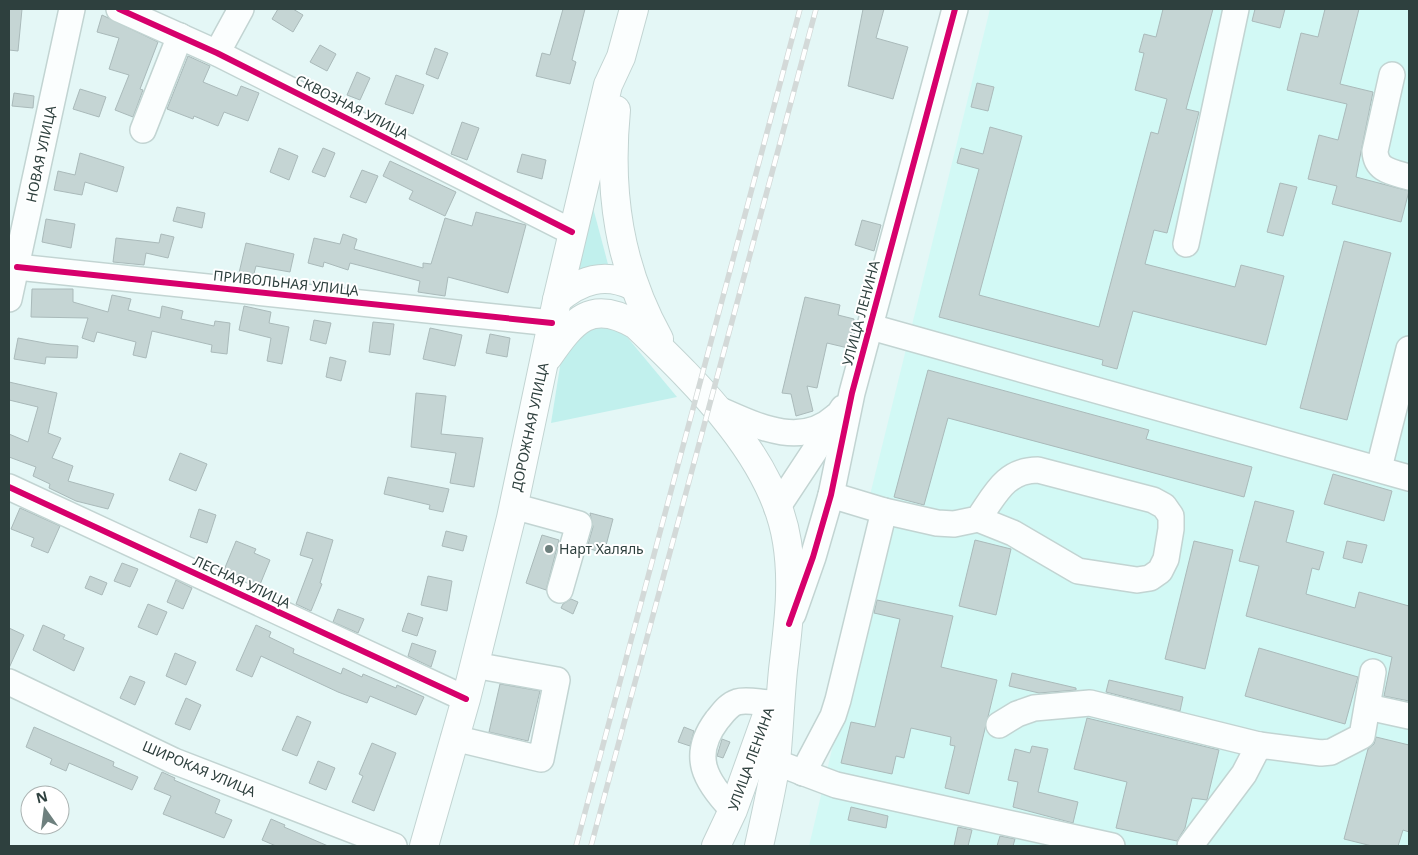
<svg xmlns="http://www.w3.org/2000/svg" width="1418" height="855" font-family="'Noto Sans',sans-serif">
	<style>
		.built { fill: #d2f9f5 }
		.green { fill: #c1f0ed }
		.building { fill: #c5d5d4; stroke: #aababa }
		.lines { fill: none; stroke-linecap: round; stroke-linejoin: round }
		.minor-casing { stroke: #c2d4d2; stroke-width: 28 }
		.major-casing { stroke: #c2d4d2; stroke-width: 30 }
		.minor { stroke: #fbfefe; stroke-width: 25 }
		.major { stroke: #fbfefe; stroke-width: 28 }
		.rail-casing { stroke: #d3d9d8; stroke-width: 5.5 }
		.rail { stroke: #fff; stroke-width: 4; stroke-dasharray: 11; stroke-linecap: butt }
		.cycleway-casing { stroke: #fff; stroke-width: 9 }
		.cycleway { stroke: #d6006c; stroke-width: 6 }
		.poi-dot { fill: #6e807e; stroke: #fff; stroke-width: 2 }
		.labels { text-anchor: middle; stroke-width: 4; stroke-linejoin: round; paint-order: stroke }
		.street-label { font-size: 14px; fill: #2e403e; stroke: #fff }
		.poi-label { font-size: 14px; fill: #2e403e; stroke: #fff; text-anchor: start }
	</style>
	<rect width="100%" height="100%" fill="#e4f7f6"/>
	<path class="built" d="M990,9H1409V846H809L890,505L869,499Z"/>
	<g class="green">
		<path d="M592,204L609,268L578,273Z"/>
		<path d="M617,325L677,397L551,423L562,354L580,326Z"/>
	</g>
	<g class="building">
		<path d="M9,9H22L18,51L9,50Z"/>
		<path d="M278,9H293L303,15L293,32L272,19Z"/>
		<path d="M563,9H585L572,60L576,62L570,84L536,76L542,53L550,55Z"/>
		<path d="M863,9H884L876,38L908,47L893,99L848,86Z"/>
		<path d="M1163,9H1213L1186,109L1199,112L1167,233L1154,230L1145,264L1235,287L1241,265L1284,276L1266,345L1133,311L1117,369L1102,365L1103,360L939,317L979,169L957,163L961,148L983,154L990,127L1022,136L979,295L1099,327L1151,132L1158,134L1167,99L1135,90L1144,53L1139,52L1144,34L1156,37Z"/>
		<path d="M1255,9H1285L1280,28L1252,21Z"/>
		<path d="M1325,9H1359L1340,84L1373,92L1356,177L1409,191L1401,222L1332,204L1337,186L1308,179L1319,135L1338,140L1347,104L1287,90L1301,33L1318,37Z"/>
		<path d="M102,15L158,42L140,89L143,90L133,117L115,110L129,75L109,69L119,38L97,32Z"/>
		<path d="M320,45L336,54L327,71L310,62Z"/>
		<path d="M435,48L448,53L438,79L426,74Z"/>
		<path d="M188,56L210,66L203,82L237,96L241,86L259,93L248,121L224,112L218,126L194,116L193,119L167,109Z"/>
		<path d="M357,72L370,78L360,100L347,95Z"/>
		<path d="M396,75L424,85L413,114L385,104Z"/>
		<path d="M977,83L994,87L988,111L971,107Z"/>
		<path d="M80,89L106,97L99,117L73,109Z"/>
		<path d="M14,93L34,96L33,108L12,106Z"/>
		<path d="M462,122L479,128L467,160L451,154Z"/>
		<path d="M279,148L298,156L289,180L270,172Z"/>
		<path d="M323,148L335,153L325,177L312,172Z"/>
		<path d="M80,153L124,167L117,192L85,182L82,195L54,190L58,171L75,175Z"/>
		<path d="M522,154L546,160L542,179L517,172Z"/>
		<path d="M390,161L456,192L445,216L409,199L413,191L383,176Z"/>
		<path d="M362,170L378,176L366,203L350,197Z"/>
		<path d="M1280,183L1297,187L1283,236L1267,232Z"/>
		<path d="M177,207L205,213L202,228L173,221Z"/>
		<path d="M476,212L526,225L508,293L448,277L445,296L418,292L420,281L350,263L348,270L324,262L323,267L308,263L314,238L340,244L343,234L357,239L354,249L423,268V263L431,264L445,218L472,226Z"/>
		<path d="M46,219L75,224L71,248L42,242Z"/>
		<path d="M862,220L881,225L874,251L855,245Z"/>
		<path d="M161,234L174,237L168,258L146,253L144,265L113,262L116,238L159,243Z"/>
		<path d="M1344,241L1391,253L1347,420L1300,408Z"/>
		<path d="M246,243L294,254L290,272L256,266L253,277L239,273Z"/>
		<path d="M32,289H73V302L108,312L112,295L131,299L128,310L160,318L162,306L183,311L181,319L214,326L215,321L230,323L227,354L211,352L212,345L152,331L146,358L133,355L136,342L97,332L94,342L82,338L88,318L31,317Z"/>
		<path d="M805,297L840,305L838,315L854,319L848,348L827,343L817,388L807,386L813,411L796,416L791,394L782,393Z"/>
		<path d="M244,306L271,312L269,323L289,327L282,364L267,361L271,338L239,330Z"/>
		<path d="M314,320L331,323L326,344L310,340Z"/>
		<path d="M373,322L394,324L390,355L369,352Z"/>
		<path d="M430,328L462,335L455,366L423,359Z"/>
		<path d="M490,334L510,338L507,357L486,353Z"/>
		<path d="M18,338L50,344L78,346L77,358L46,357L45,364L14,359Z"/>
		<path d="M330,357L346,361L341,381L326,377Z"/>
		<path d="M928,370L1149,430L1146,439L1252,467L1244,497L948,418L924,505L894,497Z"/>
		<path d="M9,382L57,393L48,433L61,438L52,458L73,466L68,481L114,494L108,509L76,501L49,488L50,484L33,476L36,467L9,457V434L28,442L38,407L9,400Z"/>
		<path d="M416,393L446,396L441,434L483,438L474,487L450,483L456,453L411,447Z"/>
		<path d="M180,453L207,464L196,491L169,480Z"/>
		<path d="M1333,474L1392,491L1384,521L1324,504Z"/>
		<path d="M388,477L449,489L443,512L429,509L430,505L384,494Z"/>
		<path d="M1255,501L1294,511L1286,542L1324,552L1319,570L1312,568L1306,594L1355,608L1359,592L1409,606V701L1384,696L1392,657L1246,616L1259,566L1239,561Z"/>
		<path d="M20,508L60,526L48,553L31,546L34,538L11,529Z"/>
		<path d="M199,509L216,515L207,543L190,537Z"/>
		<path d="M590,513L613,519L604,553L587,548L593,527Z"/>
		<path d="M446,531L467,536L463,551L442,546Z"/>
		<path d="M307,532L333,540L320,583L322,584L311,611L296,604L313,559L300,555Z"/>
		<path d="M542,535L559,540L546,590L526,583Z"/>
		<path d="M975,540L1011,549L996,615L959,606Z"/>
		<path d="M236,541L256,549L254,553L270,560L259,587L248,582L249,580L224,570Z"/>
		<path d="M1194,541L1233,550L1205,669L1165,659Z"/>
		<path d="M1347,541L1367,545L1362,563L1343,558Z"/>
		<path d="M122,563L138,569L130,587L114,581Z"/>
		<path d="M90,576L107,583L102,595L85,588Z"/>
		<path d="M428,576L452,581L447,611L421,605Z"/>
		<path d="M176,580L192,588L183,609L167,602Z"/>
		<path d="M571,599L578,602L573,614L561,608L563,604Z"/>
		<path d="M877,600L953,616L941,667L997,680L969,794L945,788L955,746L950,745L951,737L911,728L904,758L896,756L892,774L841,763L851,722L875,727L900,619L874,613Z"/>
		<path d="M148,604L167,612L157,635L138,627Z"/>
		<path d="M338,609L364,619L358,633L333,622Z"/>
		<path d="M408,613L423,618L417,636L402,631Z"/>
		<path d="M43,625L65,635L63,639L84,648L74,671L33,650Z"/>
		<path d="M256,625L271,632L269,637L294,649L293,653L341,674L343,668L362,677L363,674L396,688L397,685L424,697L416,715L370,696L367,703L338,692L261,656L252,677L236,670Z"/>
		<path d="M9,628L24,635L9,668Z"/>
		<path d="M412,643L436,651L431,667L408,656Z"/>
		<path d="M1259,648L1358,677L1345,724L1245,696Z"/>
		<path d="M175,653L196,662L186,685L166,676Z"/>
		<path d="M1012,673L1076,688V690L1039,693L1009,686Z"/>
		<path d="M130,676L145,682L135,705L120,698Z"/>
		<path d="M1109,680L1183,697L1180,711L1106,692Z"/>
		<path d="M500,684L540,691L528,741L489,732Z"/>
		<path d="M186,698L201,705L190,730L175,724Z"/>
		<path d="M297,716L311,722L297,756L282,750Z"/>
		<path d="M1087,718L1219,750L1207,800L1192,798L1185,828L1177,841L1116,828L1127,782L1074,769Z"/>
		<path d="M34,727L114,762L113,766L138,777L132,790L69,763L66,771L50,764L52,759L26,747Z"/>
		<path d="M684,727L694,731L690,746L678,742Z"/>
		<path d="M1376,737L1409,745V832L1403,830L1398,846H1372L1344,839L1368,749L1374,744Z"/>
		<path d="M722,739L730,742L723,758L717,756Z"/>
		<path d="M372,743L396,753L374,811L352,802L363,776L359,774Z"/>
		<path d="M1032,746L1048,749L1038,792L1078,802L1073,823L1013,807L1018,782L1008,780L1015,749L1030,753Z"/>
		<path d="M318,761L335,768L326,790L309,783Z"/>
		<path d="M162,772L175,778L174,780L220,800L215,813L232,820L224,838L163,814L171,796L154,789Z"/>
		<path d="M851,807L888,816L886,828L848,820Z"/>
		<path d="M271,819L285,825L284,827L328,846H276L262,840Z"/>
		<path d="M958,827L972,830L968,846H954Z"/>
		<path d="M1000,836L1015,839L1013,846H997Z"/>
	</g>
	<g class="lines">
		<defs>
			<g id="minor">
				<path d="M119,9L217,53L572,232"/>
				<path d="M217,53L241,9"/>
				<path d="M1392,75L1375,151C1376,171 1392,172 1409,177"/>
				<path d="M143,130L180,36"/>
				<path d="M1186,244L1236,9"/>
				<path d="M17,267L552,323"/>
				<path d="M9,299L72,9"/>
				<path d="M871,327L1409,478"/>
				<path d="M718,409C755,425 800,449 835,417"/>
				<path d="M1379,468L1409,349"/>
				<path d="M9,487L466,699"/>
				<path d="M513,506L579,524L560,590"/>
				<path d="M777,508L843,408"/>
				<path d="M884,511L937,523L954,524L978,519L1013,533L1078,571L1137,580L1150,578L1160,571L1166,559L1171,529V516L1164,506L1153,500L1038,470C1005,470 995,495 978,519"/>
				<path d="M793,614L813,557L831,495L852,393L955,9"/>
				<path d="M9,682L174,761L394,846"/>
				<path d="M1368,707L1409,716"/>
				<path d="M999,725L1017,714L1034,708L1090,703L1259,745"/>
				<path d="M454,738L541,759L557,680L474,665"/>
				<path d="M775,762L836,785L1112,846"/>
				<path d="M803,773L833,716L838,700L884,511L831,495"/>
				<path d="M733,810C705,781 690,756 717,720C723,713 728,705 737,702C747,699 761,703 771,703"/>
				<path d="M1190,846L1244,774L1259,745L1321,753L1331,752L1362,736L1373,672"/>
			</g>
			<g id="major">
				<path d="M616,110C608,192 619,267 659,339"/>
				<path d="M557,300C580,280 605,272 633,286"/>
				<path d="M548,357C573,321 591,298 636,325C695,382 774,457 787,542C794,585 788,627 783,670C780,700 779,731 776,761C772,789 765,818 759,846"/>
				<path d="M424,846L466,699L511,518L557,300L608,85L621,57L634,9"/>
				<path d="M716,846L733,810L771,704"/>
			</g>
		</defs>
		<use href="#minor" class="minor-casing"/>
		<use href="#major" class="major-casing"/>
		<use href="#minor" class="minor"/>
		<use href="#major" class="major"/>
		<defs>
			<g id="rail">
				<path d="M576,846L800,9"/>
				<path d="M591,846L816,9"/>
			</g>
		</defs>
		<use href="#rail" class="rail-casing"/>
		<use href="#rail" class="rail"/>
		<defs>
			<g id="cycleway">
				<path d="M119,9L217,53L572,232"/>
				<path d="M17,267L552,323"/>
				<path d="M9,487L466,699"/>
				<path d="M789,624L813,557L831,495L852,393L955,9"/>
			</g>
		</defs>
		<use href="#cycleway" class="cycleway-casing"/>
		<use href="#cycleway" class="cycleway"/>
	</g>
	<circle class="poi-dot" cx="549" cy="549" r="5"/>
	<g class="labels">
		<g class="street-label">
			<text transform="translate(352 107) rotate(27)" y="5">СКВОЗНАЯ УЛИЦА</text>
			<text transform="translate(41 154) rotate(-78)" y="5">НОВАЯ УЛИЦА</text>
			<text transform="translate(286 283) rotate(6)" y="5">ПРИВОЛЬНАЯ УЛИЦА</text>
			<text transform="translate(861 313) rotate(-75)" y="5">УЛИЦА ЛЕНИНА</text>
			<text transform="translate(530 427) rotate(-78)" y="5">ДОРОЖНАЯ УЛИЦА</text>
			<text transform="translate(242 582) rotate(25)" y="5">ЛЕСНАЯ УЛИЦА</text>
			<text transform="translate(751 759) rotate(-70)" y="5">УЛИЦА ЛЕНИНА</text>
			<text transform="translate(199 769) rotate(23)" y="5">ШИРОКАЯ УЛИЦА</text>
		</g>
		<g class="poi-label">
			<text x="559" y="554">Нарт Халяль</text>
		</g>
	</g>
	<rect width="1418" height="855" fill="none" stroke="#2e403e" stroke-width="20"/>
	<g transform="translate(45 810) rotate(346)"><circle r="24" fill="#ffffff" stroke="#abb3b2"/>
	<path d="M0-4L9 19L0 12L-9 19Z" fill="#6e807e"/>
	<text y="-8" font-size="14" font-weight="bold" text-anchor="middle" fill="#2e403e">N</text>
	</g>
</svg>
